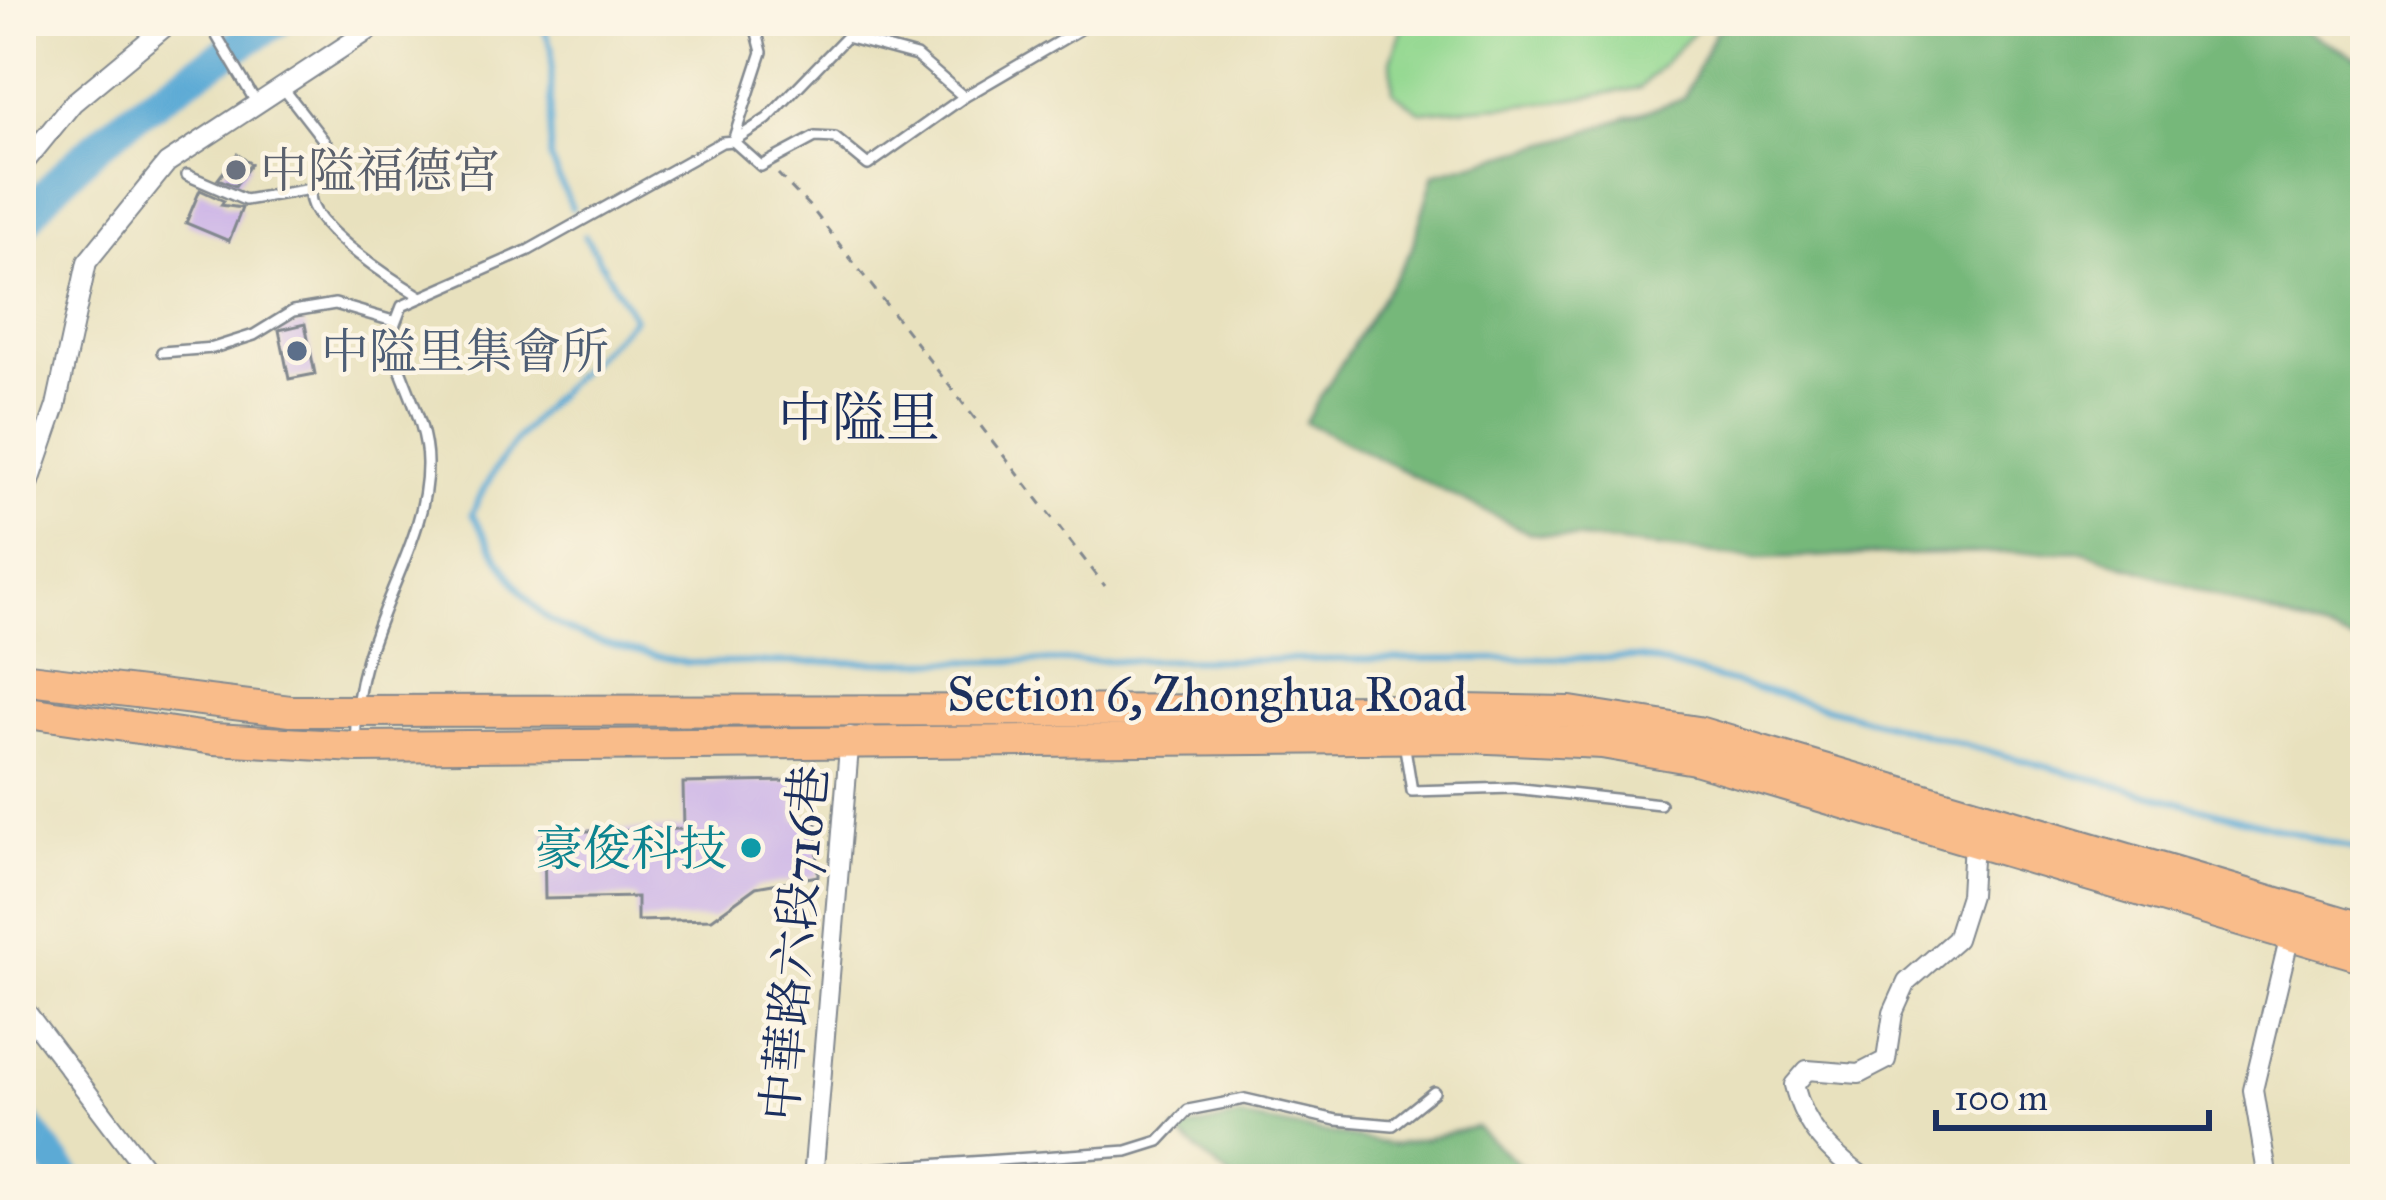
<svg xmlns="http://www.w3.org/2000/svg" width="2386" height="1200" font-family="'IM FELL Great Primer','Noto Serif TC',serif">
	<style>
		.green { fill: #93d890; stroke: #578477; stroke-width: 3 }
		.forest { fill: #76b87a; stroke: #48746c; stroke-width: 3 }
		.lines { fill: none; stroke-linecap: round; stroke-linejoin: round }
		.stream { stroke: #5baad5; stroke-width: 6 }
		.river { stroke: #5baad5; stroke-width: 33 }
		.building { fill: #cbb2e7 }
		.lane-casing { stroke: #82888e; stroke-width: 14 }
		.street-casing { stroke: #82888e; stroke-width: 22 }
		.primary-casing { stroke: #82888e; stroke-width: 34 }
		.path { stroke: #82888e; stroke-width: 3; stroke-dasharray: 9 9; stroke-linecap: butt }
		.lane { stroke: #fff; stroke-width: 9 }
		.street { stroke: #fff; stroke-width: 18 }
		.primary { stroke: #f9bc8a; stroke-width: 30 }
		.worship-dot { fill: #6b7280; stroke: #fcf5e5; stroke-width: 4.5 }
		.service-dot { fill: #5c6f8a; stroke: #fcf5e5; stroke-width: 4.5 }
		.culture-dot { fill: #0f9aa8; stroke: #fcf5e5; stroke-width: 4.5 }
		.labels { text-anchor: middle; stroke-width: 9; stroke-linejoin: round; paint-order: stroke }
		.worship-label { font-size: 48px; fill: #5b616d; stroke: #fcf5e5; text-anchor: start }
		.service-label { font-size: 48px; fill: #4e5e75; stroke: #fcf5e5; text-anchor: start }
		.street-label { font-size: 48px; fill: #1b2f5e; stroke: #fcf5e5 }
		.culture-label { font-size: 48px; fill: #0d838f; stroke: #fcf5e5; text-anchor: end }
		.quarter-label { font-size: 54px; fill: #1b2f5e; stroke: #fcf5e5 }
	</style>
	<rect width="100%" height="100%" fill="#fcf5e5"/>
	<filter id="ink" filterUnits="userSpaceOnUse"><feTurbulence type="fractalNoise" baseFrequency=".00833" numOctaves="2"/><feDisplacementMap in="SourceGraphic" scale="24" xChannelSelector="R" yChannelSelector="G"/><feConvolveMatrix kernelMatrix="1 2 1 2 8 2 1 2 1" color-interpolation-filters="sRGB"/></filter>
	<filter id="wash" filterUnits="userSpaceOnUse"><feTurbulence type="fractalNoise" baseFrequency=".004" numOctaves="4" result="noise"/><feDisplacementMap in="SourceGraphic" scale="48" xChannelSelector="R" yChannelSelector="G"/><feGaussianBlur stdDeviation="2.7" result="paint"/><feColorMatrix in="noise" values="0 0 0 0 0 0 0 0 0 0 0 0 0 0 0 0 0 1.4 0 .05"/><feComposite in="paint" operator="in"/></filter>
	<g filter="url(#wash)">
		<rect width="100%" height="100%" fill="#e8e1be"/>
		<path class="green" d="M1404,21H1704L1640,88L1553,102L1421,112L1393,92L1391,61Z"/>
		<g class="forest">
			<path d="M1737,21H2287L2365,62V646L2083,551L1755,558L1529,533L1305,422L1411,251L1434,174L1567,138L1684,98L1715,32Z"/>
			<path d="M1239,1117L1394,1145L1476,1127L1536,1179H1232L1175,1131Z"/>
		</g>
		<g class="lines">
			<g class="stream">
				<path d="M541,21L552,49L550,159L572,208"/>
				<path d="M585,236L634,318C574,378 505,435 472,514C490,544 522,602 551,621C591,645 643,652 687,663L1641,658L2365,852"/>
			</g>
			<g class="river">
				<path d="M21,226C85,138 185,79 277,21"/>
				<path d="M21,1120L67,1179"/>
			</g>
		</g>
		<g id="blocks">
			<g class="building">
				<path d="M237,154L251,164L235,186L218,179Z"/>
				<path d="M200,190L224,201L221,205L242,208L229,241L186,223Z"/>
				<path d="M305,324L315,374L289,379L279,330Z"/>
				<path d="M795,781V820L817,819L818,876L756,887L712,919L637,921V897L545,899L544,832L684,829L683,783Z"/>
			</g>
		</g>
	</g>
	<g filter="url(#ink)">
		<use href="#blocks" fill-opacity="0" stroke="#82888e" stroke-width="3"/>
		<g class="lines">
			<defs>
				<g id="lane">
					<path d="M208,21L257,104"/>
					<path d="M283,88L328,146C322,161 307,185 311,201C319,232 393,280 420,296"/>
					<path d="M733,141L767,119L846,37L916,56L964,97"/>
					<path d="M733,141L762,52L754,21"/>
					<path d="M187,175L245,200L311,189"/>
					<path d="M162,352L213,348L254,335L293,311L335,304L393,321"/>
					<path d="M356,741C351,633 428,554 427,463C427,419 399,379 390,337L402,306L529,250L722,142L733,141L761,166L815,137L835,138L868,165L964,97L1094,21"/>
					<path d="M1404,742L1412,791L1513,788L1660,804"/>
					<path d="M814,1173L1127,1151L1159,1141L1188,1110L1245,1099L1336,1120L1393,1125L1434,1092"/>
				</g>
				<g id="street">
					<path d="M21,167L73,103L172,21"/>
					<path d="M21,508L56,406L87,262L167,163L383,21"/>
					<path d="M21,1005L153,1179"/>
					<path d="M813,1179L850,736"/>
					<path d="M1866,1179C1830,1153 1805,1129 1794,1085L1807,1070L1859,1074L1886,1060L1893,1013L1907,982L1956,939L1970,895L1973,842"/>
					<path d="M2268,1179L2253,1090L2290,935"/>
				</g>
				<g id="primary">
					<path d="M21,678L291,711L1464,710L1570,712L1698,732L2365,929"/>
					<path d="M21,711L214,739L357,747L1467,737L1602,743L1695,759L2365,957"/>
				</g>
			</defs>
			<use href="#lane" class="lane-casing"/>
			<use href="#street" class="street-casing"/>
			<use href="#primary" class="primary-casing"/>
			<path class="path" d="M778,174L812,209L1105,586"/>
			<use href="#lane" class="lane"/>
			<use href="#street" class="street"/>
			<use href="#primary" class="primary"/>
		</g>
	</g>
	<circle class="worship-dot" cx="236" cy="170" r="12"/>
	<circle class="service-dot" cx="297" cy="351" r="12"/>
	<circle class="culture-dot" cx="751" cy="848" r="12"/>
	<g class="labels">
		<g class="worship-label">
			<text x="260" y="187">中隘福德宮</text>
		</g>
		<g class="service-label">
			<text x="321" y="368">中隘里集會所</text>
		</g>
		<g class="street-label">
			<text x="1207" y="711">Section 6, Zhonghua Road</text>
			<text transform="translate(794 943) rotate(-85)" y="17">中華路六段716巷</text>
		</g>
		<g class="culture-label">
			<text x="727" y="865">豪俊科技</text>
		</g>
		<g class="quarter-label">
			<text x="859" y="436">中隘里</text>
		</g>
	</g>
	<rect width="2386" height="1200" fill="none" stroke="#fcf5e5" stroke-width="72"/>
	<path d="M1936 1110v18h273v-18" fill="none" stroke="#1b2f5e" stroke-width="6"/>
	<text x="1954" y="1110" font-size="36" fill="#1b2f5e" stroke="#fcf5e5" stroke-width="9" paint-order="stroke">100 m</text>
</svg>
